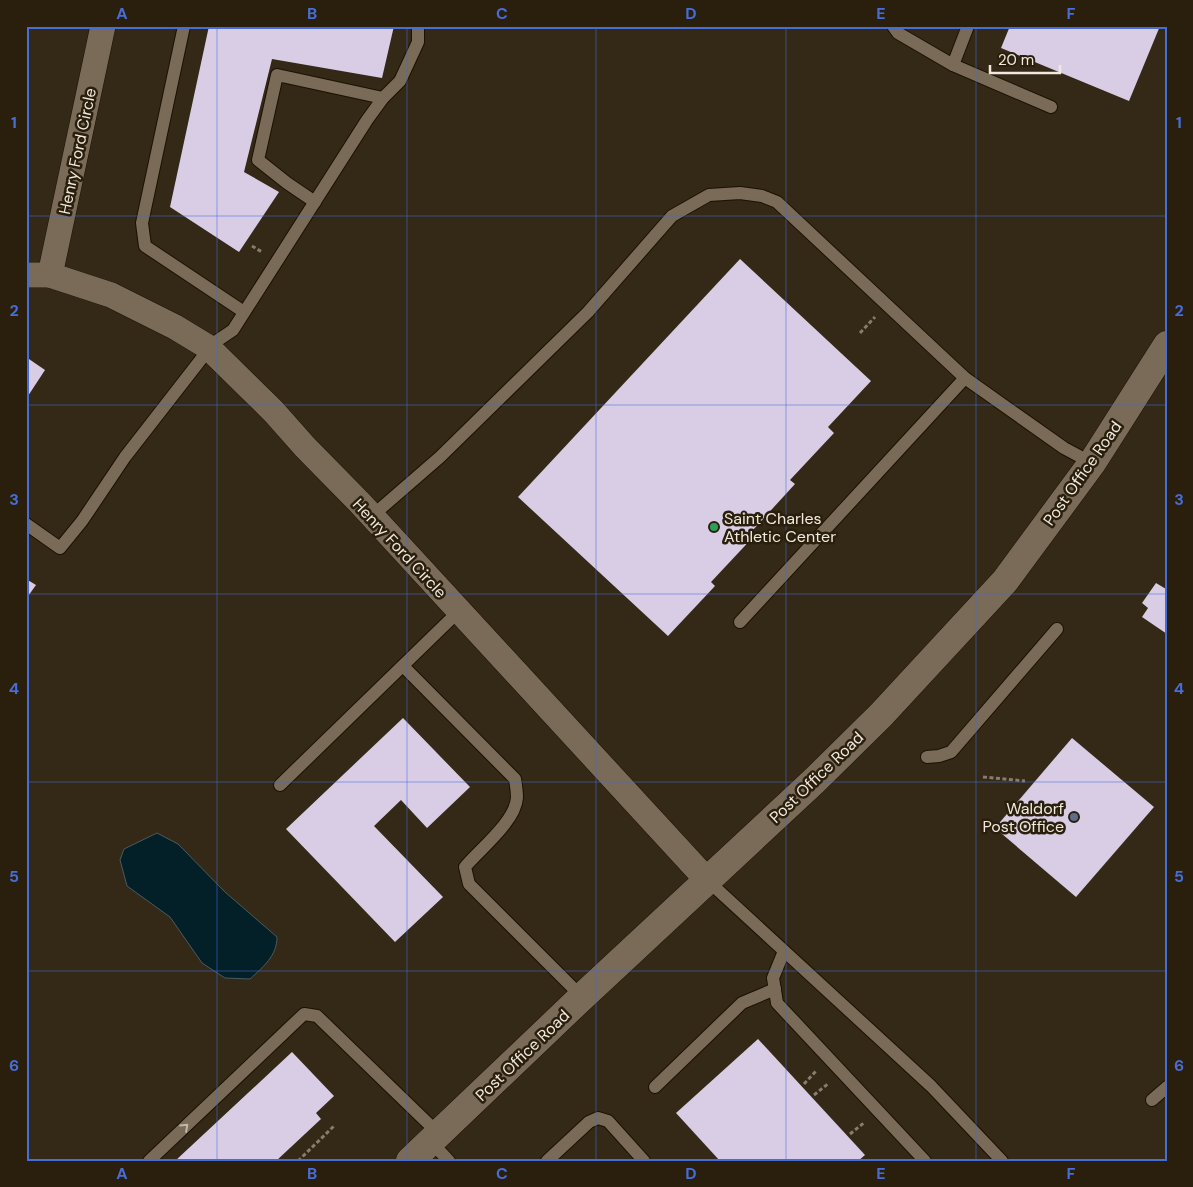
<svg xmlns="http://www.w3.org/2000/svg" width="1193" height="1187" font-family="'DM Sans',sans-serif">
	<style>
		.water { fill: #031f28; stroke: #4a5c5f }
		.building { fill: #d9cde5 }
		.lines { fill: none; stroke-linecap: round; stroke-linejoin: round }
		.service-casing { stroke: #1c1102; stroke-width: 14 }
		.minor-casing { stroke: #1c1102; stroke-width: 26 }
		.tertiary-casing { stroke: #1c1102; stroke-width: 29 }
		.path { stroke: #877d6e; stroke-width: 3; stroke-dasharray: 4 2.5; stroke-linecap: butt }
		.service { stroke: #796b57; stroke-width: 12 }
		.minor { stroke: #796b57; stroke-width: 25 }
		.tertiary { stroke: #796b57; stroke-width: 28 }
		.oneway { stroke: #c1b7a8 }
		.grid { fill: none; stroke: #476dd9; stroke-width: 1; stroke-opacity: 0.55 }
		.leisure-dot { fill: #2e9e5b; stroke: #2a1f0d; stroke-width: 2 }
		.service-dot { fill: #5c6f8a; stroke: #2a1f0d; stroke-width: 2 }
		.labels { text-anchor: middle; stroke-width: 5; stroke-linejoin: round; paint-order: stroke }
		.street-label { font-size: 16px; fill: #f1e9de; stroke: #2a1f0d }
		.poi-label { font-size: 16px; fill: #f1e9de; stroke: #2a1f0d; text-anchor: start }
		.neatline { fill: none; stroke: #476dd9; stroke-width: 2 }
		.grid-label { font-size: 16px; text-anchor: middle; font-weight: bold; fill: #476dd9 }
	</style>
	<rect width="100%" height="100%" fill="#342816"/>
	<path class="water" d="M157,833L178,844L225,892L277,937C277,956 263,967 250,979L225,978L202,963L170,917L127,886L120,860L124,849Z"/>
	<g class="building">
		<path d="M209,26H394L382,78L272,59L244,172L279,192L239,252L170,207Z"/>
		<path d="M1010,26H1160L1129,101L1001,48Z"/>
		<path d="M740,259L871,381L828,427L834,433L790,480L795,484L752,531L756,534L711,582L715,586L668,636L518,497Z"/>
		<path d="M26,357L45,370L26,399Z"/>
		<path d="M26,579L36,585L26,599Z"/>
		<path d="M1156,583L1166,589L1167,588V634L1142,617L1148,608L1142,603Z"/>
		<path d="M403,718L470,787L427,828L401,800L374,826L443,897L395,942L286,829Z"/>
		<path d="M1072,738L1154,807L1076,897L995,828Z"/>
		<path d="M758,1039L865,1155L858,1161H720L676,1113Z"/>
		<path d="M292,1052L334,1096L316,1113L321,1119L276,1161H175Z"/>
	</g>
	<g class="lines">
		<defs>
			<g id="service">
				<path d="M184,26L142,223L145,246L244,312"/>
				<path d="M893,26L898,33L953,65"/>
				<path d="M968,26L953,65L1051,107"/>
				<path d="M315,202L287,183L258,160L277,75L383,98"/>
				<path d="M208,347L233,330L367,120L383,98L400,81L418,42V26"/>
				<path d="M372,516L440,457L588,312L672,216L709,195L740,193L762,196L777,202L965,378L1064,448L1092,463"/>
				<path d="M26,524L60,548L82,521L125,457L209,349"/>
				<path d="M740,622L965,378"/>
				<path d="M403,666L515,779C516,785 517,792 517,798C515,822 480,849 465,867L469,884L582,997"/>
				<path d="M927,757L939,756L951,752L1057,629"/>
				<path d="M280,785L459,611"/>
				<path d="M707,880L931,1086L1002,1161"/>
				<path d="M784,951L773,978L777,1003L925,1161"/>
				<path d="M655,1087L742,1003L775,989"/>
				<path d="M1152,1100L1167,1087"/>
				<path d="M431,1142L449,1161"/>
				<path d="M149,1161L304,1014L317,1016L439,1134"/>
				<path d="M547,1161L589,1122L598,1118L608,1121L644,1161"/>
			</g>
			<g id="minor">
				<path d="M26,275H50L103,26"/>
				<path d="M50,275L111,295L175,327L208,347L274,412L305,447L360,503L707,880"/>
			</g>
			<path id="tertiary" d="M410,1161L582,997L814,781L881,715L1005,581L1092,463L1167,345"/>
		</defs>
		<use href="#service" class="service-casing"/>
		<use href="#minor" class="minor-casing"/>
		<use href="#tertiary" class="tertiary-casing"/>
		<g class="path">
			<path d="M252,246L262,252"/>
			<path d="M860,333L875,317"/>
			<path d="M983,777L1025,781"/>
			<path d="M804,1084L817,1070"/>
			<path d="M814,1095L829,1083"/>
			<path d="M850,1134L865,1122"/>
			<path d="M298,1161L334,1126"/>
		</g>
		<use href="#service" class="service"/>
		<use href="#minor" class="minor"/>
		<use href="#tertiary" class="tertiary"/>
	</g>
	<defs><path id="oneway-chevron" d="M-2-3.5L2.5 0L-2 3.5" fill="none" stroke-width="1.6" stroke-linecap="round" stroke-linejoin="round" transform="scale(1.25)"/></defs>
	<use class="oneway" href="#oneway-chevron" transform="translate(185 1127) rotate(-43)"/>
	<path class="grid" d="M217,26V1161M407,26V1161M596,26V1161M786,26V1161M976,26V1161M26,216H1167M26,405H1167M26,594H1167M26,782H1167M26,971H1167"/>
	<circle class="leisure-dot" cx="714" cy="527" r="5"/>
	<circle class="service-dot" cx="1074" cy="817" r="5"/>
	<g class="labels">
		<g class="street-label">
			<text transform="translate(77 151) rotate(-78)" y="6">Henry Ford Circle</text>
			<text transform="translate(1082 473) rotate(-55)" y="6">Post Office Road</text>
			<text transform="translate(400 548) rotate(47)" y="6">Henry Ford Circle</text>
			<text transform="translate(816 777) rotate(-44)" y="6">Post Office Road</text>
			<text transform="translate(522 1055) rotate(-44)" y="6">Post Office Road</text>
		</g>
		<g class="poi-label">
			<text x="724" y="524">Saint Charles<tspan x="724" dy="18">Athletic Center</tspan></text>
			<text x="1064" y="814" text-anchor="end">Waldorf<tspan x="1064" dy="18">Post Office</tspan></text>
		</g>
	</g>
	<rect width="1193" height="1187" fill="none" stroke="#2a1f0d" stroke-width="55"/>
	<path d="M990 65v8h70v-8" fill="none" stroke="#f1e9de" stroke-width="2.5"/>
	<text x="998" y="65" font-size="15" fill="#f1e9de" stroke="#2a1f0d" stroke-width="4" paint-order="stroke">20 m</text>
	<rect x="28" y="28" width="1138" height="1132" class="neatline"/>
	<g class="grid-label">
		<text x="122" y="19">A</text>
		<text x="312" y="19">B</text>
		<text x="502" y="19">C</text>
		<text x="691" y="19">D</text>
		<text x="881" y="19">E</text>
		<text x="1071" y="19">F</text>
		<text x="14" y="128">1</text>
		<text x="1179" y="128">1</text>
		<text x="14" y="316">2</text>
		<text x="1179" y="316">2</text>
		<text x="14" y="505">3</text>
		<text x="1179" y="505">3</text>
		<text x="14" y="694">4</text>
		<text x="1179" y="694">4</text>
		<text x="14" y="882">5</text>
		<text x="1179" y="882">5</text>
		<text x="14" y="1071">6</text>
		<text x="1179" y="1071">6</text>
		<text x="122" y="1179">A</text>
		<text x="312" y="1179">B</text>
		<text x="502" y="1179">C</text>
		<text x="691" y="1179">D</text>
		<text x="881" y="1179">E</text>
		<text x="1071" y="1179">F</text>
	</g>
</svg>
